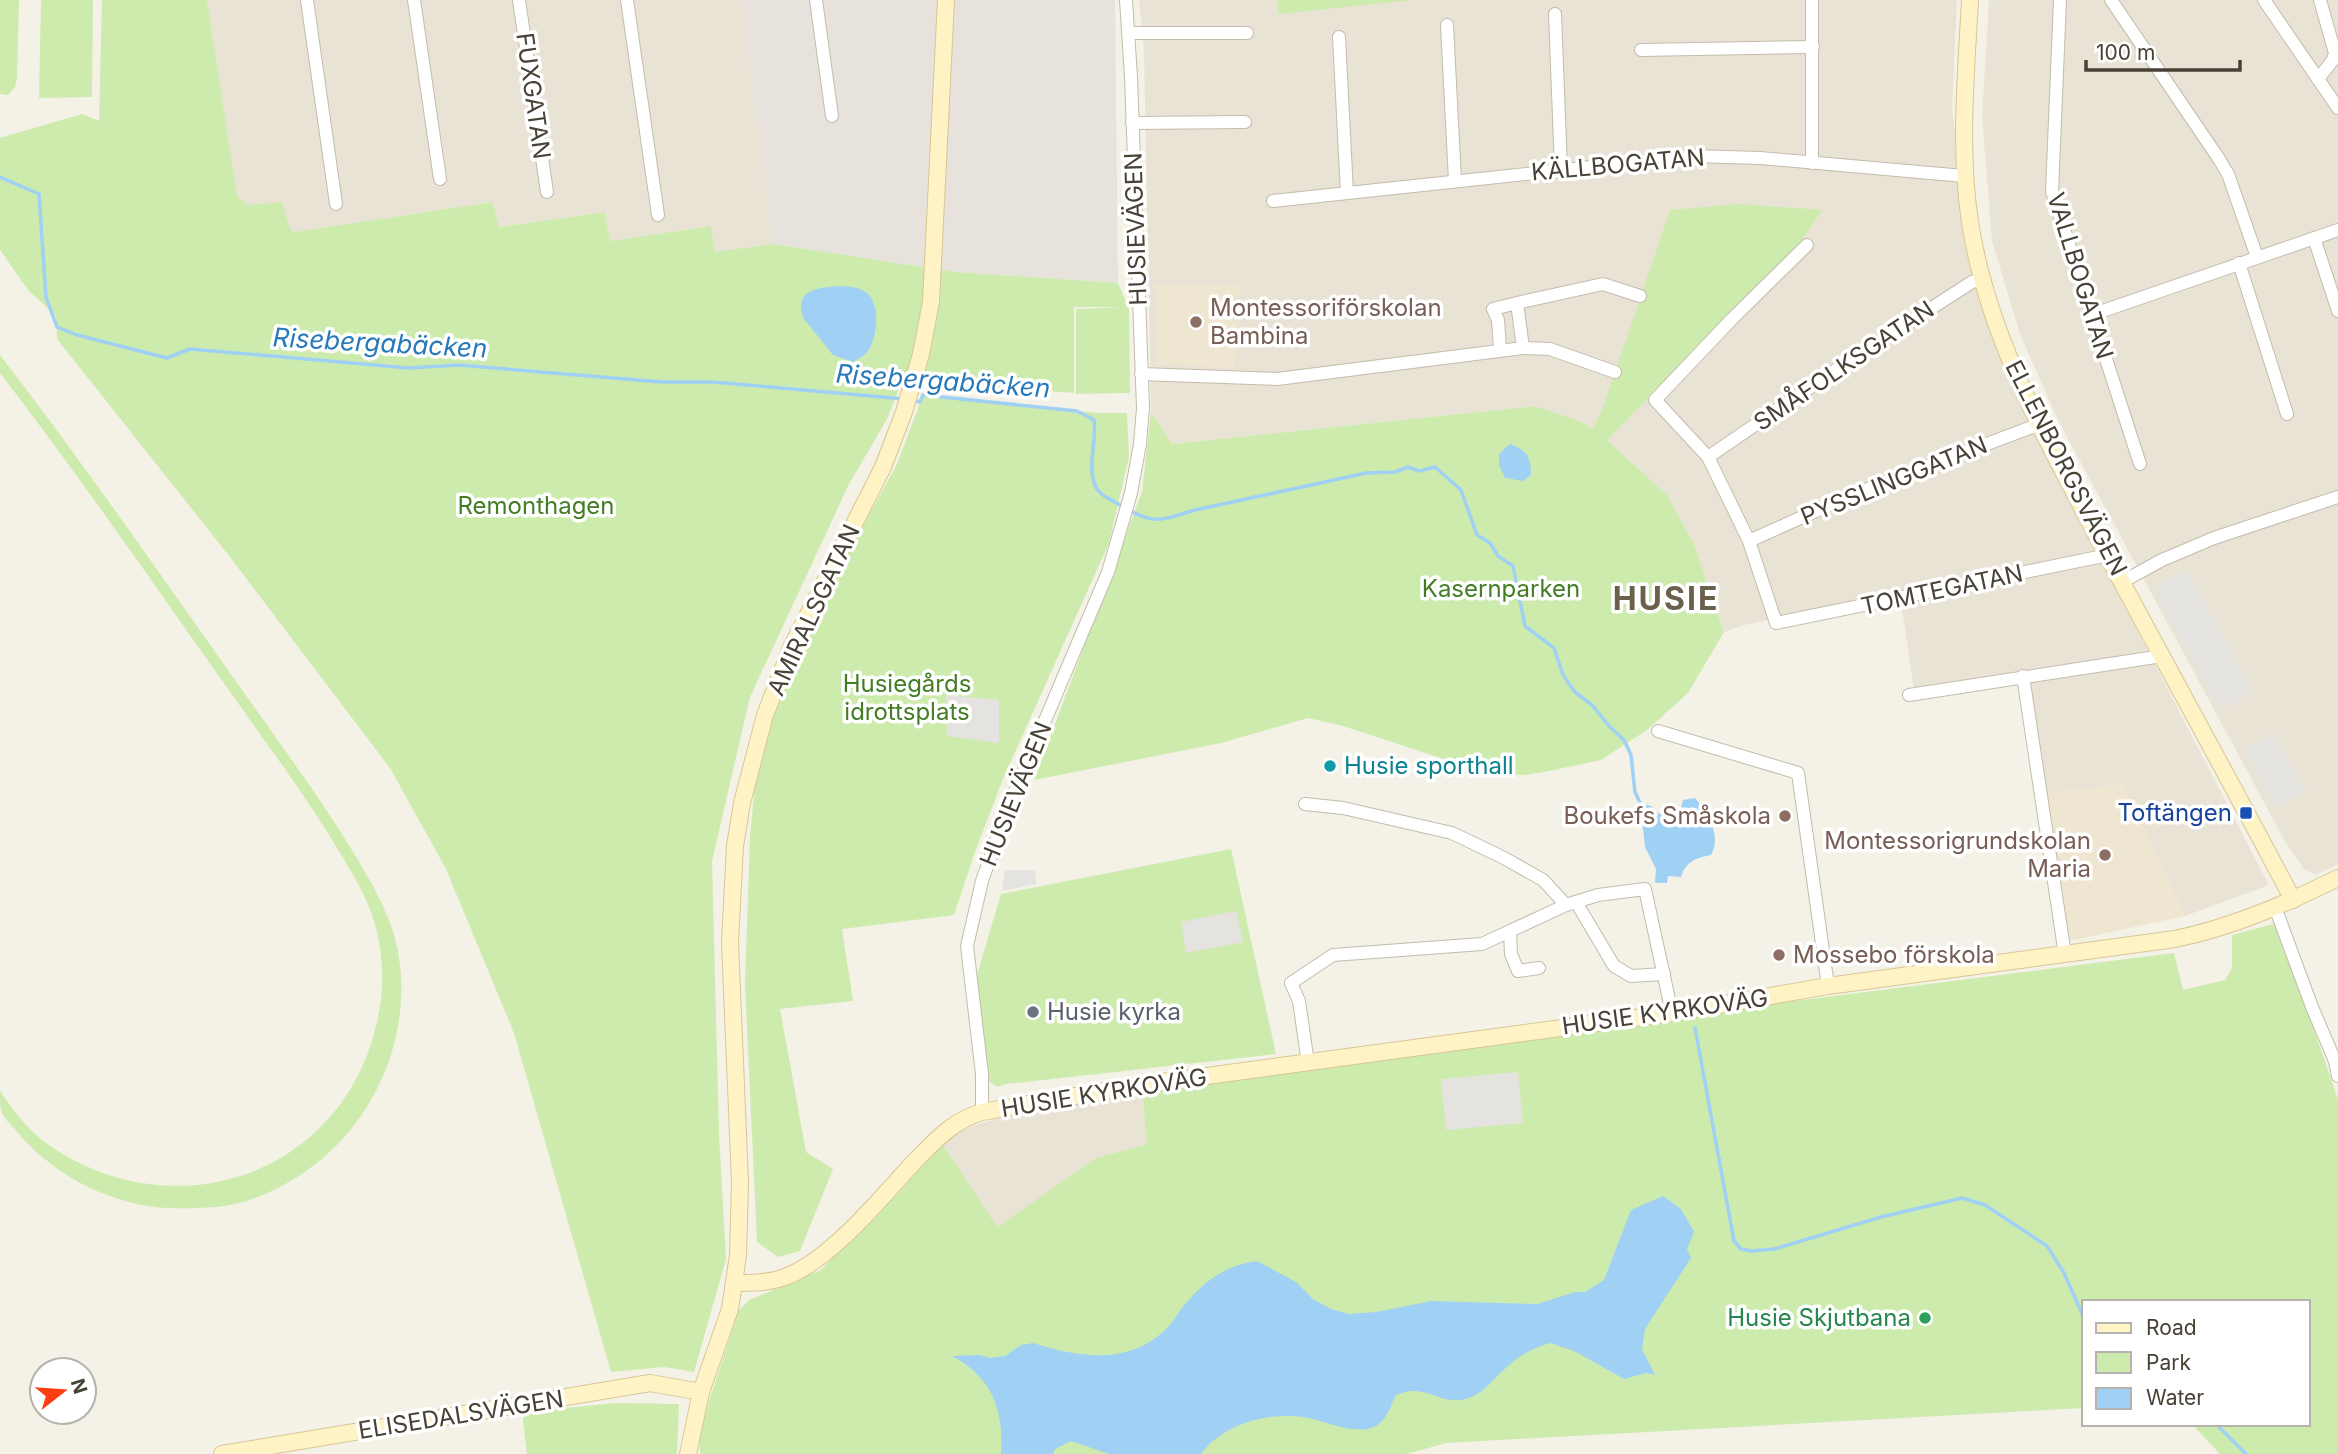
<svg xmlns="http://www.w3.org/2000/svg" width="2338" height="1454" font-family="Inter,sans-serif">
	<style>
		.residential { fill: #e9e3d5 }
		.industrial { fill: #e7e2dc }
		.education { fill: #eee6d0 }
		.green { fill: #ceebae }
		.parking { fill: #e5e3df }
		.water { fill: #a0d0f4 }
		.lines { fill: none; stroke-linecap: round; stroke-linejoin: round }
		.stream { stroke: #a0d0f4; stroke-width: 3.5 }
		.street-casing { stroke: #c3bcac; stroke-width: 14 }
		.secondary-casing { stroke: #d7c694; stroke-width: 18 }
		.street { stroke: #fff; stroke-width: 12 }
		.secondary { stroke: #fff3c6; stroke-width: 16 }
		.education-dot { fill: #8d6e63; stroke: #fff; stroke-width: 2.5 }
		.culture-dot { fill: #0f9aa8; stroke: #fff; stroke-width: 2.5 }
		.transit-dot { fill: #1a4fb4; stroke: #fff; stroke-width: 2.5 }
		.worship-dot { fill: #6b7280; stroke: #fff; stroke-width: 2.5 }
		.leisure-dot { fill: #2e9e5b; stroke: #fff; stroke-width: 2.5 }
		.labels { text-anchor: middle; stroke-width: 7; stroke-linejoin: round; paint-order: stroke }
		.street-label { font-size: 24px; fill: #484135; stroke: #fff }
		.education-label { font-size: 24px; fill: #785e54; stroke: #fff; text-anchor: start }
		.park-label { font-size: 24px; fill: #447d25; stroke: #fff }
		.culture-label { font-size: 24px; fill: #0d838f; stroke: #fff; text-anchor: start }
		.transit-label { font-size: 24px; fill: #164399; stroke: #fff; text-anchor: end }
		.worship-label { font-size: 24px; fill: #5b616d; stroke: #fff; text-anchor: start }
		.leisure-label { font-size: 24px; fill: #27864d; stroke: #fff; text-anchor: end }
		.water-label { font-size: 26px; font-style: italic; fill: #2879ba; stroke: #fff }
		.district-label { font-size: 32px; font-weight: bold; letter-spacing: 2px; fill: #6b604c; stroke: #fff }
	</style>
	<rect width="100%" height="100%" fill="#f4f1e7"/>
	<g class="residential">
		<path d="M207,0H741L774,244L715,253L711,226L610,241L605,212L498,227L491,202L291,233L238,206Z"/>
		<path d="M1139,0H1957L1952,107L1967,229L2038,439L2269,885L2185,916L2123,784L2044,794L2025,672L1914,691L1900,594L1744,625L1724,632L1694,544L1667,495L1607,440L1796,249L1602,410L1592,429L1582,422L1535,406L1171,444L1151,412L1144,51Z"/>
		<path d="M1989,0H2338V864L2315,875L2304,869L2286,843L2059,422L2020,334L1992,241L1982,117Z"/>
		<path d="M1142,1090L1147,1144L1096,1158L996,1228L941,1142L966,1128L1022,1111Z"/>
	</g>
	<path class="industrial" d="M741,0H1115L1118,283L955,272L774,244Z"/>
	<g class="education">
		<path d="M1155,284L1241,286L1234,368L1159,364L1156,358Z"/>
		<path d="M2123,784L2185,916L2069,941L2044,794Z"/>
	</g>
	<g class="green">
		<path d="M0,0H19L17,77L15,87L8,95L0,94Z"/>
		<path d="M41,0H93L92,97L39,98Z"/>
		<path d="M102,0H207L237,196L248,205L282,202L290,229L295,232L492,202L499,227L605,212L610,241L711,226L715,252L774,244L955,272L1118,283L1129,308L1130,393L1076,394V309L1125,307H1074V393L903,379L887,419L849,484L750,697L712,861L719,1133L726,1259L694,1372L664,1367L611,1372L514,1033L446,869L390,768L230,557L57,339L56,316L28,290L0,250V138L82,114L99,121Z"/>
		<path d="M1278,0H1413L1278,14Z"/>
		<path d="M1739,204L1822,210L1796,249L1607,440L1667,495L1694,544L1724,632L1688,693L1647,730L1601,760L1549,771L1524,775L1487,773L1343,726L1308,718L1221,743L1034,780L1142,492L1151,412L1172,444L1535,406L1582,422L1592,429L1602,410L1670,210Z"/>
		<path d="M0,355C88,469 169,587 252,704C288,755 326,806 358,860C373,886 387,909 395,938C412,1004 394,1075 352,1128C321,1167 267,1203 216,1207C187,1209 158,1210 129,1202C83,1190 43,1164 13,1127C9,1123 3,1117 1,1111C0,1106 0,1097 0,1091C13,1110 28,1130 46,1143C163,1227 325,1184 371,1044C383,1006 386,972 377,932C370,902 356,879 340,853C310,802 274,754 240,706C161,595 84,482 0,373Z"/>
		<path d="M923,395L1098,413H1127L1129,457L1109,543L1003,779L975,852L954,915L842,929L853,1001L780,1009L806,1152L833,1169L800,1251L778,1257L757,1242L745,984L750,837L757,764L795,649L897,464Z"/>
		<path d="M1231,849L1276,1054L1006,1084L997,1087L990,1082L974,985L1001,894Z"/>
		<path d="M2277,923L2338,1099V1454H2220L2192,1424H2308V1302H2084V1408L1446,1443L1407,1454H700L699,1431L739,1310L749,1300L821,1270L941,1142L997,1227L1096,1158L1147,1144L1142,1090L1344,1058L2174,953L2183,990L2225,980L2232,968V935Z"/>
		<path d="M617,1403L679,1404L677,1454H527L522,1412Z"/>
	</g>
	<g class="parking">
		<path d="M2187,570L2253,692L2219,710L2153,588Z"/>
		<path d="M946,695L999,700V743L947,736Z"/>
		<path d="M2273,732L2306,791L2276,808L2244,749Z"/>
		<path d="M1005,870H1035L1036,884L1002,891Z"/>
		<path d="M1236,911L1243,942L1186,953L1181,922Z"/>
		<path d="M1518,1072L1523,1123L1446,1130L1441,1079Z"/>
	</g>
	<g class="water">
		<path d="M844,286C853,287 863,288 869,295C880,308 877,334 870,348C866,355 860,358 853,362L833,355L804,319C792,288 821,287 844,286Z"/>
		<path d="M1510,444C1527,450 1531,458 1531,475L1523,481L1505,478L1499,465V454Z"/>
		<path d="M1695,798C1708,813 1722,837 1711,855C1696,858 1686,861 1681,877L1668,876L1667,883H1655L1656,869L1645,847L1640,803L1651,806L1658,813L1673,820L1680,813L1683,800Z"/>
		<path d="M1663,1196L1681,1209L1694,1232L1687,1249L1691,1258L1645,1329L1642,1349L1655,1375L1646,1373L1624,1379L1574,1351L1550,1343C1534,1348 1519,1355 1507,1367C1495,1377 1484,1393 1469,1398C1440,1408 1427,1381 1396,1395C1390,1407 1386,1424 1371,1428C1349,1434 1324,1420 1303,1417C1267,1412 1223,1424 1201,1454H1109L1071,1441L1055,1449L1053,1454H1001C1004,1410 992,1377 952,1356L980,1355L990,1358L1005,1356L1021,1345L1033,1343C1081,1358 1131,1366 1169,1326C1174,1321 1177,1314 1182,1308C1202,1283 1224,1265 1257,1261L1296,1282L1313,1299L1331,1309L1349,1314L1376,1312L1431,1301L1537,1304L1575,1292H1585L1604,1280L1631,1210Z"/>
	</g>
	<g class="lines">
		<g class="stream">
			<path d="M0,177L39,194L46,297L57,327L77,335L167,358L190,349L409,368L458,365L662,382H713L904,399"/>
			<path d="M912,400L920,402L923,395L1077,411L1094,420C1097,440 1087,466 1095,485C1098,494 1108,498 1115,502C1149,522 1154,524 1191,511L1366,473L1395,472L1408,467L1419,471L1435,467L1461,490L1477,535L1490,543L1498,556L1513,566L1525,626L1554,648L1563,675L1575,692L1593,706L1609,726L1624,740L1631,755L1635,792L1642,807"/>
			<path d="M1695,1028L1734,1241L1741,1249L1751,1251L1774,1249L1881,1217L1962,1198L1985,1205L2047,1246L2064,1273L2084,1318"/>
			<path d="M2216,1424L2246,1454"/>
		</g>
		<defs>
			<g id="street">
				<path d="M307,0L336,204"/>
				<path d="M414,0L440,179"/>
				<path d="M519,0L547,192"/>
				<path d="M627,0L658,215"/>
				<path d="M816,0L832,116"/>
				<path d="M1812,0V163"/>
				<path d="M2060,0L2052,192L2140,464"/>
				<path d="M2111,0L2219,159L2228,174L2257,257"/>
				<path d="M2264,0L2338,108"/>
				<path d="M1555,14L1561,169"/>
				<path d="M1447,25L1455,181"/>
				<path d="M1129,33H1247"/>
				<path d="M1339,37L1347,193"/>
				<path d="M1641,50L1813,47"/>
				<path d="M2318,79L2333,60L2335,53L2320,0"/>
				<path d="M1132,123L1245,122"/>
				<path d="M1273,201L1694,156L1760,158L1964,176"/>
				<path d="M2314,238L2338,311"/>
				<path d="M1807,245L1731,320L1655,400L1708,457L1749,541L1776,623L2108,555"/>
				<path d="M2239,263L2287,414"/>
				<path d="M1517,303L1603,284L1640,296"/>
				<path d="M2091,315L2338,230"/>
				<path d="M1523,348L1550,349L1615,372"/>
				<path d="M1141,374L1277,379L1523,348L1517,303L1493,309L1498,320L1500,350"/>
				<path d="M1708,457L1843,365L1972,282L1982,279"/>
				<path d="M1749,541L1854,494L2040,424"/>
				<path d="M2122,582L2162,560L2214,538L2338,497"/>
				<path d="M2023,676L2065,955"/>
				<path d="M1909,695L2162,656"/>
				<path d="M1658,731L1798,773L1828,986"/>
				<path d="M1305,804L1343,808L1452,833L1504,858L1543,880L1566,905"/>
				<path d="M1576,902L1614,966L1631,976L1664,974"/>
				<path d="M2275,907L2312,1007L2335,1061L2338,1076"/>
				<path d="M1510,931L1511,954L1518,971L1539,968"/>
				<path d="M1308,1063L1299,1001L1291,983L1333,955L1482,944L1566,905L1598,895L1645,889L1672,1013"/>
				<path d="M982,1112V1074L967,946L982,881L1007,810L1108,572L1131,493L1140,444L1143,408L1131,77L1126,0"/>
			</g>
			<g id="secondary">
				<path d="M1970,0C1966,74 1959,149 1970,222C1987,334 2045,437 2097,536C2162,658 2229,778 2293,900"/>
				<path d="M735,1283C751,1283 767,1283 782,1278C827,1264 882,1197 914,1162C936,1140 952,1121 982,1112L1140,1085L1672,1013L1828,986L2175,939C2233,927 2285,904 2338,878"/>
				<path d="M222,1454L650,1383L701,1392"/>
				<path d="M688,1454L701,1392L730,1309L738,1255L740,1182L730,942L735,846L742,803L765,715L791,648L883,467L904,412L921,354L931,302L946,0"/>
			</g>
		</defs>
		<use href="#street" class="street-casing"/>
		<use href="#secondary" class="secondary-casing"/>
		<use href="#street" class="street"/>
		<use href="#secondary" class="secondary"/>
	</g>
	<g class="education-dot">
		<circle cx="1196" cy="322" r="7"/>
		<circle cx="1785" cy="816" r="7"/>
		<circle cx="2105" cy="855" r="7"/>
		<circle cx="1779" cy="955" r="7"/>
	</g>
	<circle class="culture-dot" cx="1330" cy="766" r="7"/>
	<rect class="transit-dot" x="2239" y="806" width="14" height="14" rx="3.5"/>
	<circle class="worship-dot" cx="1033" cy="1012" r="7"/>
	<circle class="leisure-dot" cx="1925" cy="1318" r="7"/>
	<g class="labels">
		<g class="street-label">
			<text transform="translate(533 96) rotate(82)" y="8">FUXGATAN</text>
			<text transform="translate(1618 165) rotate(-5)" y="8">KÄLLBOGATAN</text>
			<text transform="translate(1136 229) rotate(-92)" y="8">HUSIEVÄGEN</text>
			<text transform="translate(2080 276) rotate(73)" y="8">VALLBOGATAN</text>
			<text transform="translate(1844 366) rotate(-34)" y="8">SMÅFOLKSGATAN</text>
			<text transform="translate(2066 468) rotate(63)" y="8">ELLENBORGSVÄGEN</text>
			<text transform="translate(1894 481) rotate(-22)" y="8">PYSSLINGGATAN</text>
			<text transform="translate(1942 590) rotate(-12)" y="8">TOMTEGATAN</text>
			<text transform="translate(814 610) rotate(-65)" y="8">AMIRALSGATAN</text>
			<text transform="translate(1016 794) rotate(-68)" y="8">HUSIEVÄGEN</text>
			<text transform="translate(1665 1012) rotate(-8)" y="8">HUSIE KYRKOVÄG</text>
			<text transform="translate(1104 1093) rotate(-9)" y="8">HUSIE KYRKOVÄG</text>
			<text transform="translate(461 1415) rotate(-9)" y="8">ELISEDALSVÄGEN</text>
		</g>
		<g class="education-label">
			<text x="1210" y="316">Montessoriförskolan<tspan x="1210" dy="28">Bambina</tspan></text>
			<text x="1771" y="824" text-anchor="end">Boukefs Småskola</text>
			<text x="2091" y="849" text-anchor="end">Montessorigrundskolan<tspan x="2091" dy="28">Maria</tspan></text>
			<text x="1793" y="963">Mossebo förskola</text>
		</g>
		<g class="park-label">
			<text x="536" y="514">Remonthagen</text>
			<text x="1501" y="597">Kasernparken</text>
			<text x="907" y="692">Husiegårds<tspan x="907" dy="28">idrottsplats</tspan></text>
		</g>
		<g class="culture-label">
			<text x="1344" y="774">Husie sporthall</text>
		</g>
		<g class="transit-label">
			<text x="2232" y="821">Toftängen</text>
		</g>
		<g class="worship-label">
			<text x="1047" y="1020">Husie kyrka</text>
		</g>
		<g class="leisure-label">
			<text x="1911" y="1326">Husie Skjutbana</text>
		</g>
		<g class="water-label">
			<text transform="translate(380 343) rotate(3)" y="9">Risebergabäcken</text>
			<text transform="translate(943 381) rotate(4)" y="9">Risebergabäcken</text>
		</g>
		<g class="district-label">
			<text x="1666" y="610">HUSIE</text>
		</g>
	</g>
	<rect x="2082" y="1300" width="228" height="126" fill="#ffffff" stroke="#b6b3ae" stroke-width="2"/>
	<rect x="2096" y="1323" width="35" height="10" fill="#fff3c6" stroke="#b6b3ae" stroke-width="2"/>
	<text x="2146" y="1335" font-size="21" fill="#484135">Road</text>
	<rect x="2096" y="1352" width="35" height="21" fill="#ceebae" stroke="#b6b3ae" stroke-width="2"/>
	<text x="2146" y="1370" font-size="21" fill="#484135">Park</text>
	<rect x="2096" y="1388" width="35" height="21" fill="#a0d0f4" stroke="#b6b3ae" stroke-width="2"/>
	<text x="2146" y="1405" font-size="21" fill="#484135">Water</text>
	<g transform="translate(63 1391) rotate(73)"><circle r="33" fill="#ffffff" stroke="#b6b3ae" stroke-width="2"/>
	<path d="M0-5L12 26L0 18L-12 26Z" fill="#ff3d13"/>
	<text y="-10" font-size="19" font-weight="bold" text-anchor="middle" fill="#484135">N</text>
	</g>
	<path d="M2086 60v10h154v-10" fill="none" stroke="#484135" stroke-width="3.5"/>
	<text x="2096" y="60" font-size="21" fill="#484135" stroke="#ffffff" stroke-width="5" paint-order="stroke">100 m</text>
</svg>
